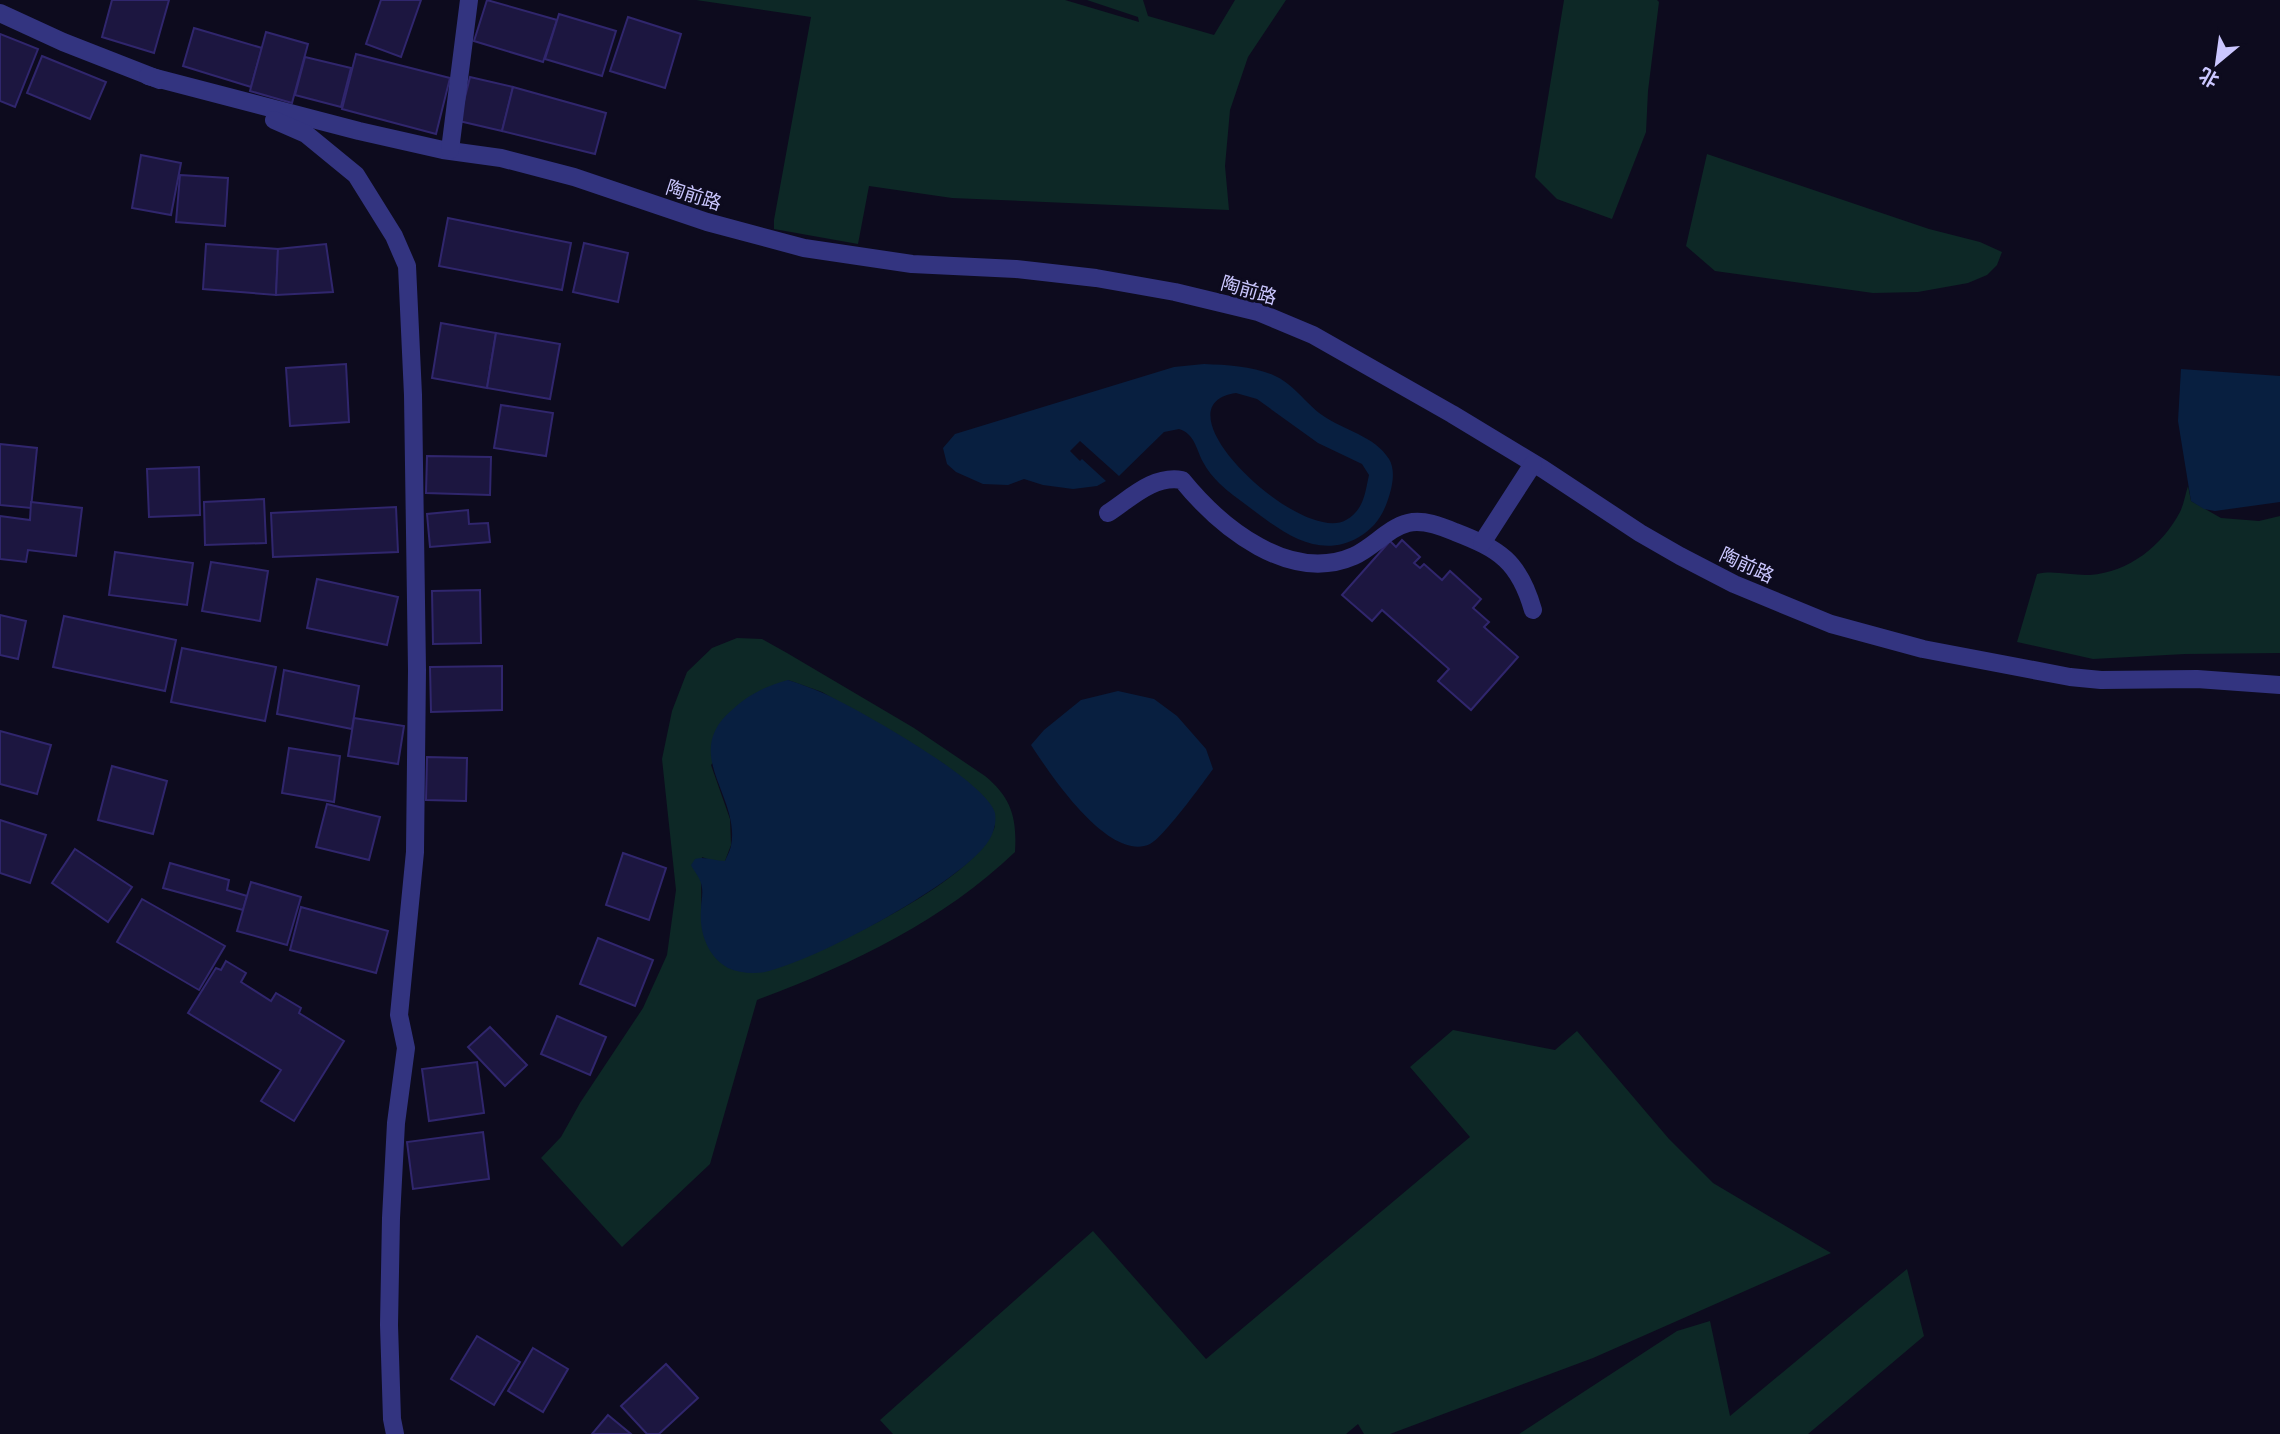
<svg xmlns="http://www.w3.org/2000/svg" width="2280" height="1434" font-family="Roboto,'Noto Sans SC',sans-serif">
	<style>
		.green { fill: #0d2826; fill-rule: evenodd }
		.water { fill: #081f40; fill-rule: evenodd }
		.building { fill: #1c1640; stroke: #30266d; stroke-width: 2 }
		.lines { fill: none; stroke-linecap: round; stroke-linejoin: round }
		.minor { stroke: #333480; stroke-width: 18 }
		.labels { text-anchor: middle; stroke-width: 6; stroke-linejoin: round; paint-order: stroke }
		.street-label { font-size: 19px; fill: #cbc7ff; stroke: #0d0b1e }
	</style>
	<rect width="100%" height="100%" fill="#0d0b1e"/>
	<g class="green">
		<path d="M696,0H1065L1139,22L1138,17L1087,0H1143L1148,16L1214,35L1235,0H1286L1248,57L1230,110L1225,166L1229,210L952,198L869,186L858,244L774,229V220L811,17Z"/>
		<path d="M1564,0H1657L1659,2L1648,91L1646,132L1612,219L1557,199L1535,177Z"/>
		<path d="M1707,154L1929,229L1980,242L2002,252L1997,265L1987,275L1968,283L1918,292L1873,293L1715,271L1686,246Z"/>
		<path d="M2188,486L2191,501L2221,518L2259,521L2280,516V653L2185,654L2093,659L2017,642L2037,574C2055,570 2072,576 2090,575C2129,572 2162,546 2180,512C2184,504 2185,495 2188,486Z"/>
		<path d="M737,638L762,639L787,653L914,728L985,776C1012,798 1017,819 1015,852C942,922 850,965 757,1000L710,1164L622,1247L541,1158L561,1137L580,1103L643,1008L667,955L676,890L662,759L672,711L687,672L712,648ZM788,680L822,692L944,764L995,826C979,873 876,924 832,945L701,910C702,892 700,875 702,857L713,861H725L731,845L730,819L711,765Z"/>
		<path d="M1453,1030L1555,1050L1577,1031L1669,1139L1713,1183L1831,1253L1593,1358L1390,1434H1364L1358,1424L1346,1434H893L880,1420L1093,1231L1206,1359L1470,1137L1410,1067Z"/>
		<path d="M1907,1269L1924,1336L1808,1434H1519L1677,1331L1710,1321L1730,1416Z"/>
	</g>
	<g class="water">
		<path d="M1204,364C1227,365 1252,366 1273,375C1293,383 1305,403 1322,415C1343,430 1375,436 1389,459C1397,472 1391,492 1386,505C1380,520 1372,529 1359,537C1318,561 1281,531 1249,507C1239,499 1228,492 1219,483C1213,477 1207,470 1203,462C1196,449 1195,434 1179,429L1164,432L1119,476L1080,441L1070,451L1080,461L1082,459L1106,481L1097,486L1073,489L1043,485L1024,479L1008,485L983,484L956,472L947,464L943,448L955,434L1174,367ZM1236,393L1257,399L1318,443L1362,464L1369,475C1365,493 1364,510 1346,520C1301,546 1151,405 1236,393Z"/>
		<path d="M2181,369L2280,376V502L2215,511L2204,509L2191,501L2178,421Z"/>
		<path d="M788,680C800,684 812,688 823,693C856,708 987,781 995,813C997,825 992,838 984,847C950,888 817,960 765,972C753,974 739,973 728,968C707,956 699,932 701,909C701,902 703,895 702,888C701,878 695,873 691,865L695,859C705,856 714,861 725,861C727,856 730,851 731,846C741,796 680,754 732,710C749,694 766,686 788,680Z"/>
		<path d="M1118,691L1154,699L1177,716L1206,749L1213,769C1203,783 1163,838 1150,844C1109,863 1050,774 1031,745L1044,730L1081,700Z"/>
	</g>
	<g class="building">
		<path d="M112,0H169L154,53L102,37Z"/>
		<path d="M381,0H421L401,57L366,44Z"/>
		<path d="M487,0L557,20L543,62L474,41Z"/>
		<path d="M559,14L616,31L602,76L545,59Z"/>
		<path d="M628,17L681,34L665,88L610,71Z"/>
		<path d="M194,28L262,48L251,87L183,66Z"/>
		<path d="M266,32L308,44L292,103L250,91Z"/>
		<path d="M0,34L38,49L15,107L0,101Z"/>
		<path d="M356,54L450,78L436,134L342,109Z"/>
		<path d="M42,56L106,82L90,119L27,93Z"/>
		<path d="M305,57L351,68L341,107L295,95Z"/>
		<path d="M470,77L513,87L502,131L459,121Z"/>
		<path d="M513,87L606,113L595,154L502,131Z"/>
		<path d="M141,155L181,163L171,215L132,208Z"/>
		<path d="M180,175L228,178L225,226L176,222Z"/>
		<path d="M448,218L571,243L562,290L439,266Z"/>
		<path d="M584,243L628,253L618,302L573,292Z"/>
		<path d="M206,244L278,249L276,295L203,289Z"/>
		<path d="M326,244L333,292L276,295L278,249Z"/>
		<path d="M441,323L496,333L487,388L432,378Z"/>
		<path d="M496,333L560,344L550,399L487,388Z"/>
		<path d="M346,364L349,422L290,426L286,368Z"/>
		<path d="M501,405L553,413L546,456L494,448Z"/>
		<path d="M0,444L37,448L31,508L0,505Z"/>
		<path d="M427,456L491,457L490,495L426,493Z"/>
		<path d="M199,467L200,515L149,517L147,469Z"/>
		<path d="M264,499L266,543L205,545L204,502Z"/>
		<path d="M31,502L82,508L76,556L28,550L26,562L0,559V516L30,520Z"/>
		<path d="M396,507L398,552L273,557L271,513Z"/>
		<path d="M468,510L469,524L488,523L490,542L430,547L427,514Z"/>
		<path d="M1402,540L1420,557L1414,563L1420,568L1424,564L1442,580L1450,571L1481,599L1473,608L1489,622L1484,627L1518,657L1471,710L1438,681L1449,669L1382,610L1372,621L1342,595L1390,541L1396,547Z"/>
		<path d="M115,552L193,563L187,605L109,595Z"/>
		<path d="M211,562L268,571L260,621L202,611Z"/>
		<path d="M317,579L398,597L387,645L307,628Z"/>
		<path d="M480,590L481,643L433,644L432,591Z"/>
		<path d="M0,615L26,621L18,659L0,655Z"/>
		<path d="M64,616L176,640L165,691L53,667Z"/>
		<path d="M182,648L276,667L265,721L171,702Z"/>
		<path d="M502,666V710L431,712L430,667Z"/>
		<path d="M284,670L359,686L352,729L277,714Z"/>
		<path d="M354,718L404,726L398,764L348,756Z"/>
		<path d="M0,731L51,745L37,794L0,784Z"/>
		<path d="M289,748L340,756L334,802L282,793Z"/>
		<path d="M427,757L467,758L466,801L426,800Z"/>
		<path d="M112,766L167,781L153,834L98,820Z"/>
		<path d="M327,804L380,817L369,860L316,847Z"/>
		<path d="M0,820L46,835L30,883L0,873Z"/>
		<path d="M75,849L132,887L108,922L52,883Z"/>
		<path d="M623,853L666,868L649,920L606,905Z"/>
		<path d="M170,863L229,880L227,890L247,896L243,910L163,888Z"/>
		<path d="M251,882L301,897L287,945L237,931Z"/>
		<path d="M142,899L225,946L199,990L117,942Z"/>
		<path d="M301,907L388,931L376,973L290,950Z"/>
		<path d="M598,938L653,960L635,1006L580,984Z"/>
		<path d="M226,961L246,973L241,982L271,1001L276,993L301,1008L299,1013L344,1041L294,1121L261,1101L281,1070L188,1013L216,968L221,970Z"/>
		<path d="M557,1016L606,1037L590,1075L541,1054Z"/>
		<path d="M490,1027L527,1065L505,1086L468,1047Z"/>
		<path d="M477,1062L484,1113L429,1121L422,1069Z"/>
		<path d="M483,1132L489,1179L413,1189L407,1142Z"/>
		<path d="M477,1336L520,1362L494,1405L451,1379Z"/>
		<path d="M533,1348L568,1369L543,1412L508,1391Z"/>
		<path d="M666,1364L698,1398L659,1434H647L621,1406Z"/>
		<path d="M608,1415L631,1434H592Z"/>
	</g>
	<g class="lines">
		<g class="minor">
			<path d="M0,13L63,42L160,80"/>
			<path d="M148,76L359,131L443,150L501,158L574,177L707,222L804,248L912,264L1016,269L1096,278L1175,292L1258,312L1313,335L1452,414L1543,469L1640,533L1680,556L1734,584L1831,624L1923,649L2070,677L2101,680L2197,679L2280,685"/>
			<path d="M274,120L306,134L356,175L394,236L407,266L413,395L417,670L415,852L399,1015L406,1048L396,1123L391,1218L389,1325L392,1419L395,1434"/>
			<path d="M450,150L469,0"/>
			<path d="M1108,513C1131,498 1153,475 1182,480C1221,528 1290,584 1354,556C1374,547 1388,528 1408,523C1423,519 1441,526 1455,532C1499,549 1519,561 1533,610"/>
			<path d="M1482,543L1533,464"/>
		</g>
	</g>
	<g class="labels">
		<g class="street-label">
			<text transform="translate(694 195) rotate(18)" y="7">陶前路</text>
			<text transform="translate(1249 290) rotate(16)" y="7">陶前路</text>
			<text transform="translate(1747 565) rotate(25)" y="7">陶前路</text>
		</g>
	</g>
	<g transform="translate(2217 63) rotate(209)" stroke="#0d0b1e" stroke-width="5" paint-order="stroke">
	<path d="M0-5L12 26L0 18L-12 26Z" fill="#cbc7ff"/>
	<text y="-10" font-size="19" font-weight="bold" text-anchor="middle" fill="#cbc7ff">北</text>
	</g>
</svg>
